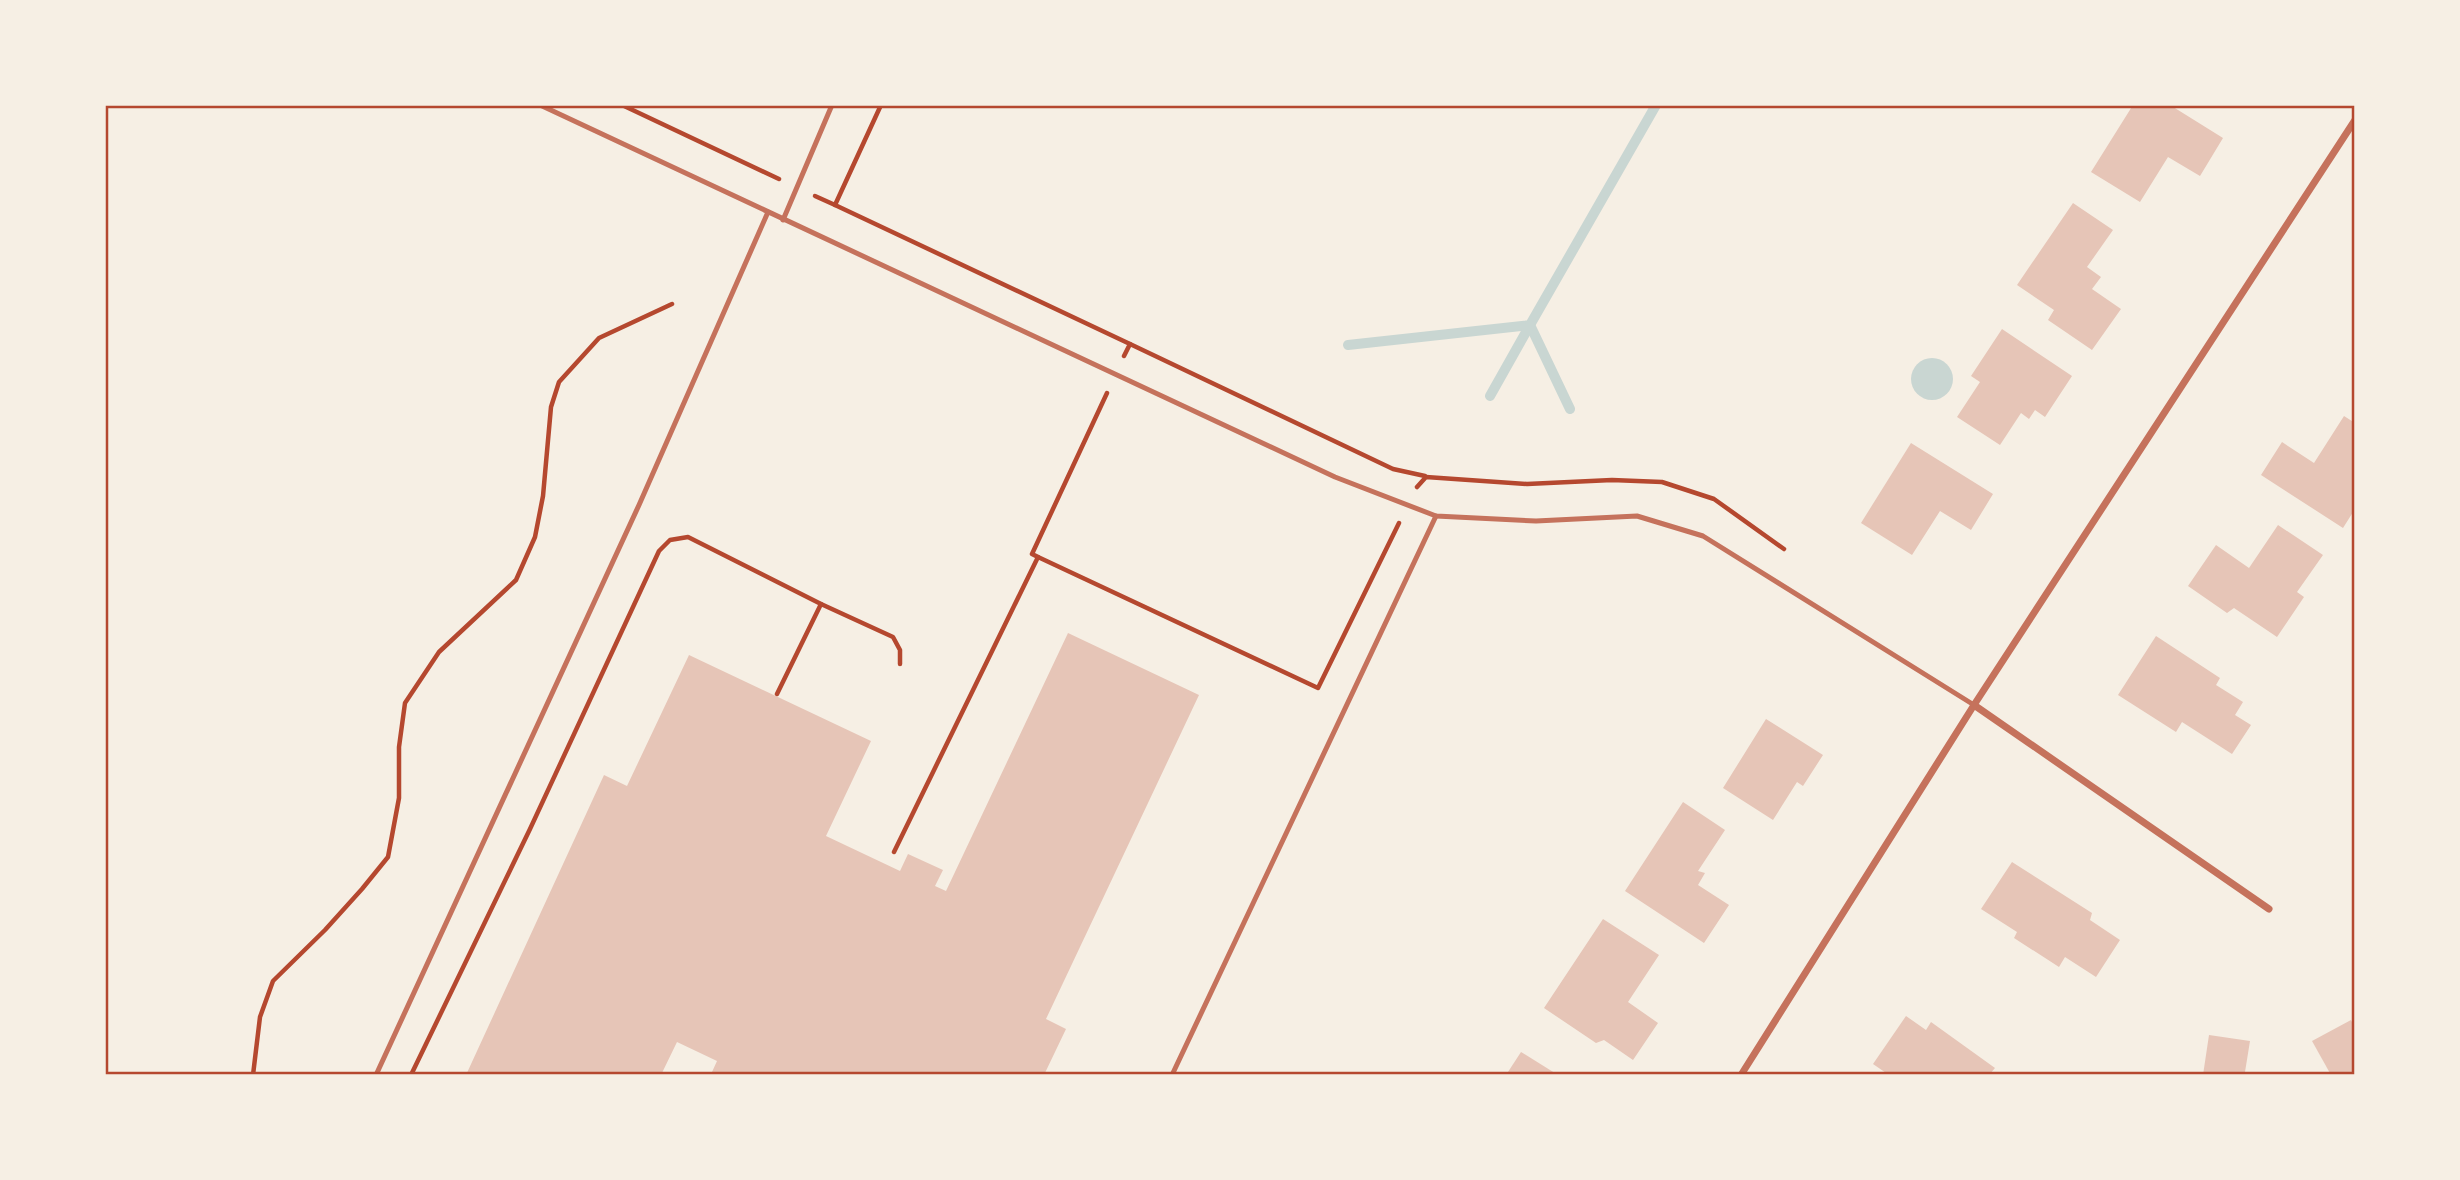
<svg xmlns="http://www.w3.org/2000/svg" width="2460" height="1180" font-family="Lato,sans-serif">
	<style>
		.water { fill: #c9d6d2 }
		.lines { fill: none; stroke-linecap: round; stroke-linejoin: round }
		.stream { stroke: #c9d6d2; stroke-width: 10 }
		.building { fill: #e6c5b7 }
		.path { stroke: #b5482f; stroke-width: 4.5 }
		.service { stroke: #c5725c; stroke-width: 5 }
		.minor { stroke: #c5725c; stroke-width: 7 }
		.neatline { fill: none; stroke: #b5482f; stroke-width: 2.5 }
	</style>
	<rect width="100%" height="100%" fill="#f6efe4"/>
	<circle class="water" cx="1932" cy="379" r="21"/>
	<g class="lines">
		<g class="stream">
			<path d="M1530,325L1570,409"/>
			<path d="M1348,345L1530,325L1656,105"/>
			<path d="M1490,396L1530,325"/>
		</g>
	</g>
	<g class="building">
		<path d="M2133,105H2170L2223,138L2200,176L2168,157L2140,202L2091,172Z"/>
		<path d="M2073,203L2113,230L2087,267L2101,277L2092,289L2121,309L2092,350L2048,320L2054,310L2017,285Z"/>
		<path d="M2002,329L2072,376L2045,417L2035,410L2029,419L2021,413L2000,445L1957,417L1980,382L1971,376Z"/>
		<path d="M2344,416L2355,423V509L2343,528L2261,475L2282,442L2314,463Z"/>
		<path d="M1911,443L1993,494L1971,530L1940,511L1912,555L1861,523Z"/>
		<path d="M2278,525L2323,555L2297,592L2304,597L2277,637L2234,608L2227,613L2188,586L2216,545L2249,568Z"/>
		<path d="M1068,633L1199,695L1046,1019L1066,1029L1044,1075H713L712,1072L717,1061L677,1042L661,1075H466L604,775L627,786L689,655L871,741L826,836L900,871L908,854L943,870L935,886L946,891Z"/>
		<path d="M2156,636L2220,678L2216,685L2243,702L2235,715L2251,725L2232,754L2182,722L2176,732L2118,695Z"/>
		<path d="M1766,719L1823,755L1803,786L1797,782L1773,820L1723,788Z"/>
		<path d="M1683,802L1725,830L1698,871L1705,873L1698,885L1729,905L1704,943L1625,891Z"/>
		<path d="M2012,862L2092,913L2090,920L2120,940L2096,977L2065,957L2059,967L2014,938L2017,932L1981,909Z"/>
		<path d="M1603,919L1659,955L1628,1002L1658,1023L1633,1060L1604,1040L1596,1043L1544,1008Z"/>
		<path d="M1906,1016L1926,1030L1931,1022L1995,1068L1989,1075H1889L1873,1064Z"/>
		<path d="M2351,1020L2355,1028V1075H2331L2312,1041Z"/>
		<path d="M2209,1035L2250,1041L2245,1072L2252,1075H2203Z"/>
		<path d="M1521,1052L1558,1075H1506Z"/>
	</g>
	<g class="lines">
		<g class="path">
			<path d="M622,105L779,179"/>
			<path d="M815,196L835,205L881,105"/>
			<path d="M835,205L1130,344L1124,356"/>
			<path d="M1130,344L1393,469L1425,476"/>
			<path d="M1417,487L1426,477L1527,484L1612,480L1662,482L1714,499L1784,549"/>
			<path d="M1038,557L1032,554L1107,393"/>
			<path d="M821,604L893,637L900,650V664"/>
			<path d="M894,852L1038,557L1318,688L1399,523"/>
			<path d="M253,1075L260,1017L273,981L325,930L362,889L388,857L399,798V747L405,703L439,652L516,580L535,537L543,496L551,407L559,382L599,338L672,304"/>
			<path d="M411,1075L530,829L659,551L670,540L688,537L821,604L777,694"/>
		</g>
		<g class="service">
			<path d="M540,105L1335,477L1436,516L1536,521L1637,516L1703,536L1974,705"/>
			<path d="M783,220L832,105"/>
			<path d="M376,1075L639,505L768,212"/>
			<path d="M1172,1075L1436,516"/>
		</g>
		<g class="minor">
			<path d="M1974,705L2269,909"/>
			<path d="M1741,1075L1974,705L2355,120"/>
		</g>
	</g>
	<rect width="2460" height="1180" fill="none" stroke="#f6efe4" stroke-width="214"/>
	<rect x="107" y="107" width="2246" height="966" class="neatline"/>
</svg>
